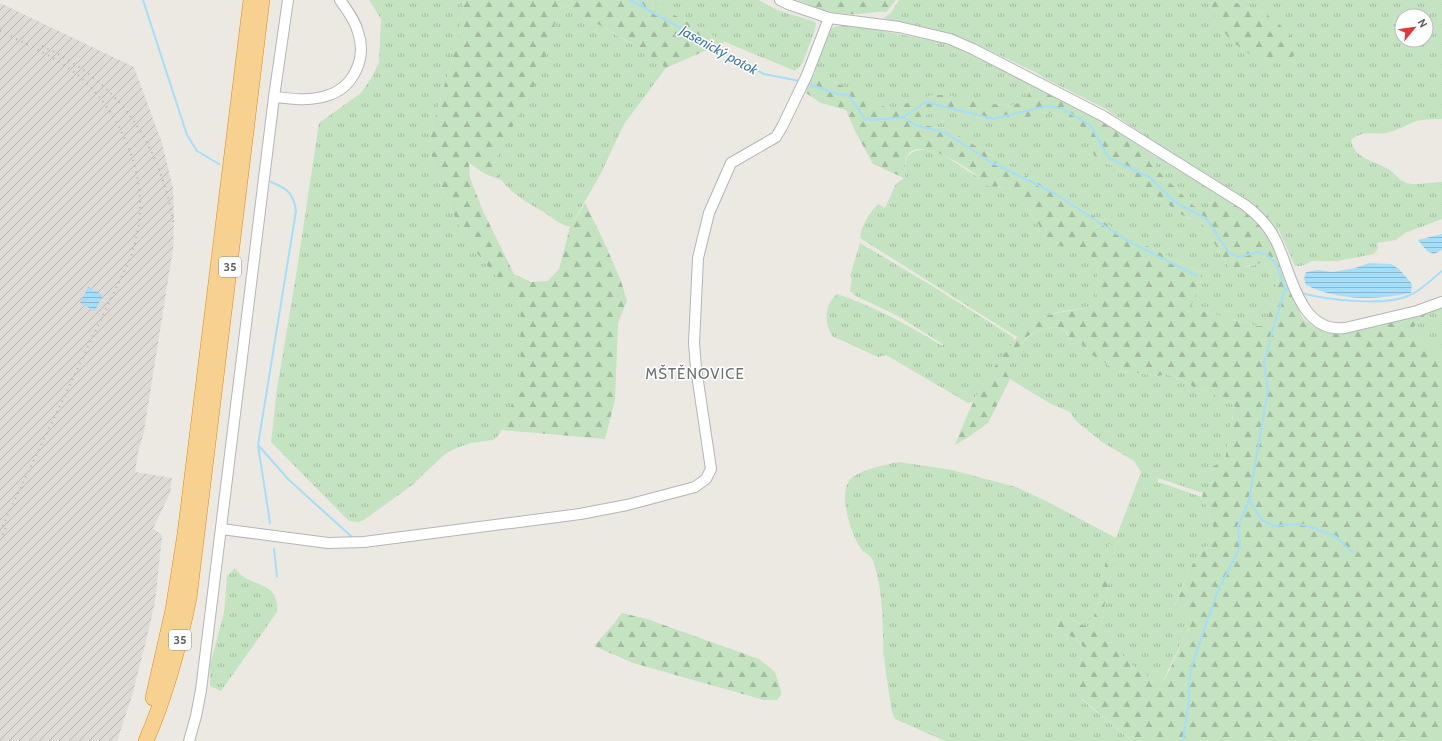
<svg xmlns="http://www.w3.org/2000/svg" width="1442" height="741" font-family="Cabin,sans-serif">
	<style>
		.industrial { fill: url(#industrial-furrows) }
		.grass { fill: url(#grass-tufts); fill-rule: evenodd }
		.forest { fill: url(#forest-firs); fill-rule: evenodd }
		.water { fill: url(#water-rules) }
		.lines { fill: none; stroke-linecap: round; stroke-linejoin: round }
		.stream { stroke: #a5def9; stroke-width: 2 }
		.minor-casing { stroke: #b3b5b9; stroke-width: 12 }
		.highway-casing { stroke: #e0880e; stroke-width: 16 }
		.minor { stroke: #fff; stroke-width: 10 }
		.highway { stroke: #f6d190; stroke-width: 15 }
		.rail { stroke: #b1b2b2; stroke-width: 2; stroke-dasharray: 1 5; stroke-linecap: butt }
		.labels { text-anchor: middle; stroke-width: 3; stroke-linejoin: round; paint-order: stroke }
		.shield { fill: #fff; stroke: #8c8f91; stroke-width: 1 }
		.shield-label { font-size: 12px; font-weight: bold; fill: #5b5f62 }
		.water-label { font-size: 14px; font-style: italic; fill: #417aa2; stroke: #fff }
		.quarter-label { font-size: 15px; letter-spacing: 1px; fill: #6c7174; stroke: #fff }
	</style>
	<defs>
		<pattern id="industrial-furrows" width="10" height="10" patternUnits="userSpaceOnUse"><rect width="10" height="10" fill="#dedbd7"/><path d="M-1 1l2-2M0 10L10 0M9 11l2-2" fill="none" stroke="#b7b5b2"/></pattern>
		<pattern id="grass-tufts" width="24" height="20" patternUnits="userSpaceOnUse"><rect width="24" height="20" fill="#c4e3c0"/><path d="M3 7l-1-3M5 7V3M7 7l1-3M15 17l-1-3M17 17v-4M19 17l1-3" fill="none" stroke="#a2bb9f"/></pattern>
		<pattern id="forest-firs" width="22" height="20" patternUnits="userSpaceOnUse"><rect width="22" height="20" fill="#c4e3c0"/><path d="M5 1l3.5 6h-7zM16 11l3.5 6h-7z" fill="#a2bb9f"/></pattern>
		<pattern id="water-rules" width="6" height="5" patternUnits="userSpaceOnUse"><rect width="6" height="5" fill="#a5def9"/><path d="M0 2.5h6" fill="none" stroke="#89b7cd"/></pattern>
	</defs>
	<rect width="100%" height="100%" fill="#ece9e2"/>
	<path class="industrial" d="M0,3L134,67L162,143L173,188L174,219L173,249L144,431L138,453L135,472L172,478L170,493L153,529L161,534L162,536L155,602L148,633L132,696L117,741H0Z"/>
	<g class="grass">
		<path d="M369,0H464L460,31L432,129L430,145L434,169L455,217L467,241L519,304L521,310V386L502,430L497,437L493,440L471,443L456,448L444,455L411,486L364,520L359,522L349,521L271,442L277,389L297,269L319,123L361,93L372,77L379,62L381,19Z"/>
		<path d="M652,0H759L777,10L813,21L816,23L815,30L802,64L795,71L725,42L654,4Z"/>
		<path d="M899,0H1214L1211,7L1266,14L1229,0H1442V119C1433,119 1422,119 1414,122C1406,125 1398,130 1390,132C1375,136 1364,129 1351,140C1355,160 1374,160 1388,169C1397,174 1399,182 1411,184C1416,185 1435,182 1442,182V219L1405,233L1396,240L1377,243L1378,248L1374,254L1338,261H1313L1301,266H1295L1278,228L1263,209L1160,146L1134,128L1104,108L1046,79L1037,73L963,38L934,29L883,18L891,13ZM1402,16H1426V40H1402Z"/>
		<path d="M562,4L591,20L616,35L640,48L667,65L666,68L624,124L600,175L570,227C559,224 550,216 540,210C521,199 502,187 493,166L553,29Z"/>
		<path d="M844,25L878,30L938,42L957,48L1027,82L1030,87L1028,96L1023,101L1013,105L992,104L889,109L831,80L817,77L815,73C818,63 825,36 831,29C835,26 839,25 844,25Z"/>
		<path d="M940,111H959L989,121H1020L1040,112L1051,113L1069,119L1080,126L1086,135L1094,155L1136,180L1188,218L1198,220L1201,222L1229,267H1246L1261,263L1268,266L1275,277V291L1266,326H1257L1206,312L1190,306L1202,280V273L1129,237L946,128L921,125L917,122C922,114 932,113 940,111Z"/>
		<path d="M927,149L942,154L976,176L979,179L1002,188L1020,201L1026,207L1039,225L1044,235L1061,246H1076L1092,257L1097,263L1098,286L1096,291L1099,302C1090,307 1082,308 1072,310C1048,313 1034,318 1017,337L860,238C861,226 870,212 878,204L885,208L896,184L905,177C905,157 905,151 927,149Z"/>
		<path d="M1159,154L1213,189L1212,202L1207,209H1201L1194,206L1157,170L1155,165L1156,157Z"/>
		<path d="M860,243L929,284L1013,337L1015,341L988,376L973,402L968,403L886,355L878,357L832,336C824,322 824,305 837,294C871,305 910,326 941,345H944L898,316L856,296L850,291L852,279L850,276Z"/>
		<path d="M1442,307V354C1428,348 1421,341 1413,328L1428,312Z"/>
		<path d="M1059,327L1065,331L1070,339L1077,340L1081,342L1089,353L1117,370L1158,376L1166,374L1184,381L1195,388L1213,393L1217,398H1225L1232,402L1234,409L1225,459L1209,469L1213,482L1203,493L1158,478V482L1202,497L1206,505L1215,532L1213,539L1194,562L1188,573L1174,606C1182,611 1190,613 1191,623L1162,683L1160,684L1155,683L1145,674L1128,663L1124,657L1100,631L1115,546L1109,544L1093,626L1086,627L1066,616L1056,626L1075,639L1084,648L1078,667L1081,699L1132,741H945L895,719L892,712C889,694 886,675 884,657C882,625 884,591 873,561C871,555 866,554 862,550C852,537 838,497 849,481C855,471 887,464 899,462L952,470L1016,487L1048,502L1116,538L1141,472L1134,461L1102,442L1076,421L1070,412L1051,404L1010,379L1006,373C1012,357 1023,336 1040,330C1046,327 1053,328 1059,327Z"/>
		<path d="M235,568C247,588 280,579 277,612L221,691L210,686V665L224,613L227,576Z"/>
	</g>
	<g class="forest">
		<path d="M464,0H652L654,4L725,42L666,68L640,48L562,4L553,29L541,73L496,158L493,166L501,180L485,174L469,163L470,178L483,211L514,274L531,282L548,281L559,269L570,227L585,203L605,244L621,281L627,301L618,323L615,400L605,439L502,430L521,382V310L519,304L467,241L455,217L434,169L430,145L432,129L460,31Z"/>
		<path d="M796,0H896L886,12C873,11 861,15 848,14C831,14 811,5 796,0Z"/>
		<path d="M1214,0H1229L1266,14L1286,30L1294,40L1296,50L1293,57L1284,61L1269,62L1252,56L1230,40L1216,20L1211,7Z"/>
		<path d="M815,73L817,77L831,80L889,109L932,95H946L992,104L1013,105L1023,101L1028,96L1030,87L1027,82L1098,118L1156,157L1155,165L1157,170L1194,206L1201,209H1207L1212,202L1213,189L1233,190L1263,209L1278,228L1283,267L1296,304L1303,319L1314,327L1333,334L1428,312L1413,328C1421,341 1428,348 1442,354V741H1132L1075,693L1078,667L1084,648C1076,636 1060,633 1052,621L1056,613C1071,615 1078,628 1093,626L1109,544L1115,546L1100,631L1124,657L1129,663L1145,674L1155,683L1160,684L1162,683L1169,671L1191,623C1190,613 1182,611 1174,607L1188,573L1194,562L1213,539L1215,532L1206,505L1202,497L1203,493L1213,482L1211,478L1209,469L1225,459L1234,409L1232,402L1225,398H1217L1213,393L1195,388L1184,381L1166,374L1158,376L1117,370L1089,353L1081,342L1077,340L1070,339C1068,334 1065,329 1060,328C1051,325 1033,331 1027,337C1019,346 1010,362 1006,373L1010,379L988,423L970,436L955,445C961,431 966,416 973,403C982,383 995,366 1008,349C1017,337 1026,324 1040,318C1059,310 1082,312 1099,302L1096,291L1098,286L1097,263L1092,257L1076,246H1061L1044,235L1039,225L1026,207L999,186C994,187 988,187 984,184C981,182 979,178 976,175C964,165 915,134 906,158C904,164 905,171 905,177L904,178L873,164L855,131L846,110L821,103L806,93L805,88ZM940,111H959L989,121H1020L1040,112L1051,113L1069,119L1080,126L1086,135L1094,155L1136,180L1182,215L1201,222L1229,267L1234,269L1261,263L1268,266L1275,277V291L1266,326H1257L1206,312L1191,306L1202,280V273L1129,237L946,128L921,125L917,122C922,114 932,113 940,111Z"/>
		<path d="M622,613L647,619L759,659L775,672L781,691V695L777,700H764L633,663L594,646L612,626Z"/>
	</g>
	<g class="water">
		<path d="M1442,234V250L1434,254L1427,251L1418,240Z"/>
		<path d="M1369,263L1391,264L1399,269L1412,284L1411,293C1377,300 1339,301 1306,285L1304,279L1306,272L1318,270L1333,272L1355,268Z"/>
		<path d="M88,287L103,295L95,311L80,303Z"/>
	</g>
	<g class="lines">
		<g class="stream">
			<path d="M143,0L187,135L197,151L219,164"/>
			<path d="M630,0L764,74L800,81"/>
			<path d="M640,0L643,6"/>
			<path d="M806,83L837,94L849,95L864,118L873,120L903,117L926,102L993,119L1047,106L1063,109L1090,125L1109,158L1151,178L1173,201L1207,219L1228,252L1238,257L1259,252L1267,255L1275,262L1285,288L1291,290"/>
			<path d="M903,117L915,125L946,133L989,161L1054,193L1128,241L1197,276"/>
			<path d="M1301,293C1328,300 1385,307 1410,295C1421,291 1433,278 1442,271"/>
			<path d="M1271,336L1285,289"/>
			<path d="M258,445L289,480L352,537"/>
			<path d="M1249,500L1262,520L1274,526L1300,524L1311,527L1335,536L1352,552"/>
			<path d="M270,523L258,445L296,211C294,193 286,188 271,182"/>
			<path d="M274,549L277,577"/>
			<path d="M1183,741L1189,700V684L1191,668L1217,593L1240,547L1238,526L1249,500L1268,390L1264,363L1270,341"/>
		</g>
		<defs>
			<g id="minor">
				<path d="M780,0L788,4L829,18L899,27L950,39L973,49L1103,116L1245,205C1258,215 1268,225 1275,239C1291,269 1298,334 1345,328L1417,311L1442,302"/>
				<path d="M274,97C292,99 309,101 326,96C354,88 367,58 358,32C355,20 347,10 340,0"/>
				<path d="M221,529L328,543L364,542L580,514L627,505L695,487L706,479L711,469L696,368L694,343L698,258L709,213L731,163L776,137L782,127L807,75L829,18"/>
				<path d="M189,741L196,716L201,690L274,97L288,0"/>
			</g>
			<g id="highway">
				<path d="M153,698L173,610L185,534L251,0"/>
				<path d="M146,741C166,695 179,647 189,598L262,0"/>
			</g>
		</defs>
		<use href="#minor" class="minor-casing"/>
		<use href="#highway" class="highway-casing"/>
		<use href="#minor" class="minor"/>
		<use href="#highway" class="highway"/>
		<g class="rail">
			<path d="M0,31C23,42 46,53 67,67C109,95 139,153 140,202C141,222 136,241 130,259L0,531"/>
			<path d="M42,46C119,82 159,141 174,225"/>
			<path d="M0,540L6,527"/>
		</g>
	</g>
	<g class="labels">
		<g class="shield">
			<rect x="219" y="257" width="22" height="20" rx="3"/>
			<rect x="169" y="630" width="22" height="20" rx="3"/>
		</g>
		<g class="shield-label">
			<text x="230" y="271">35</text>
			<text x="180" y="644">35</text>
		</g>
		<g class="water-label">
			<text transform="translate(719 50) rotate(29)" y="5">Jasenický potok</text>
		</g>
		<g class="quarter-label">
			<text x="695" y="379">MŠTĚNOVICE</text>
		</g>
	</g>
	<g transform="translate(1414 28) rotate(61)"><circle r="19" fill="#ffffff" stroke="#bdbfc0"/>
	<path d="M0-3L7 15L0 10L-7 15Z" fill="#de373c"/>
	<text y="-6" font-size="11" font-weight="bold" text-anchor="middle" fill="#5b5f62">N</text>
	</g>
</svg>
